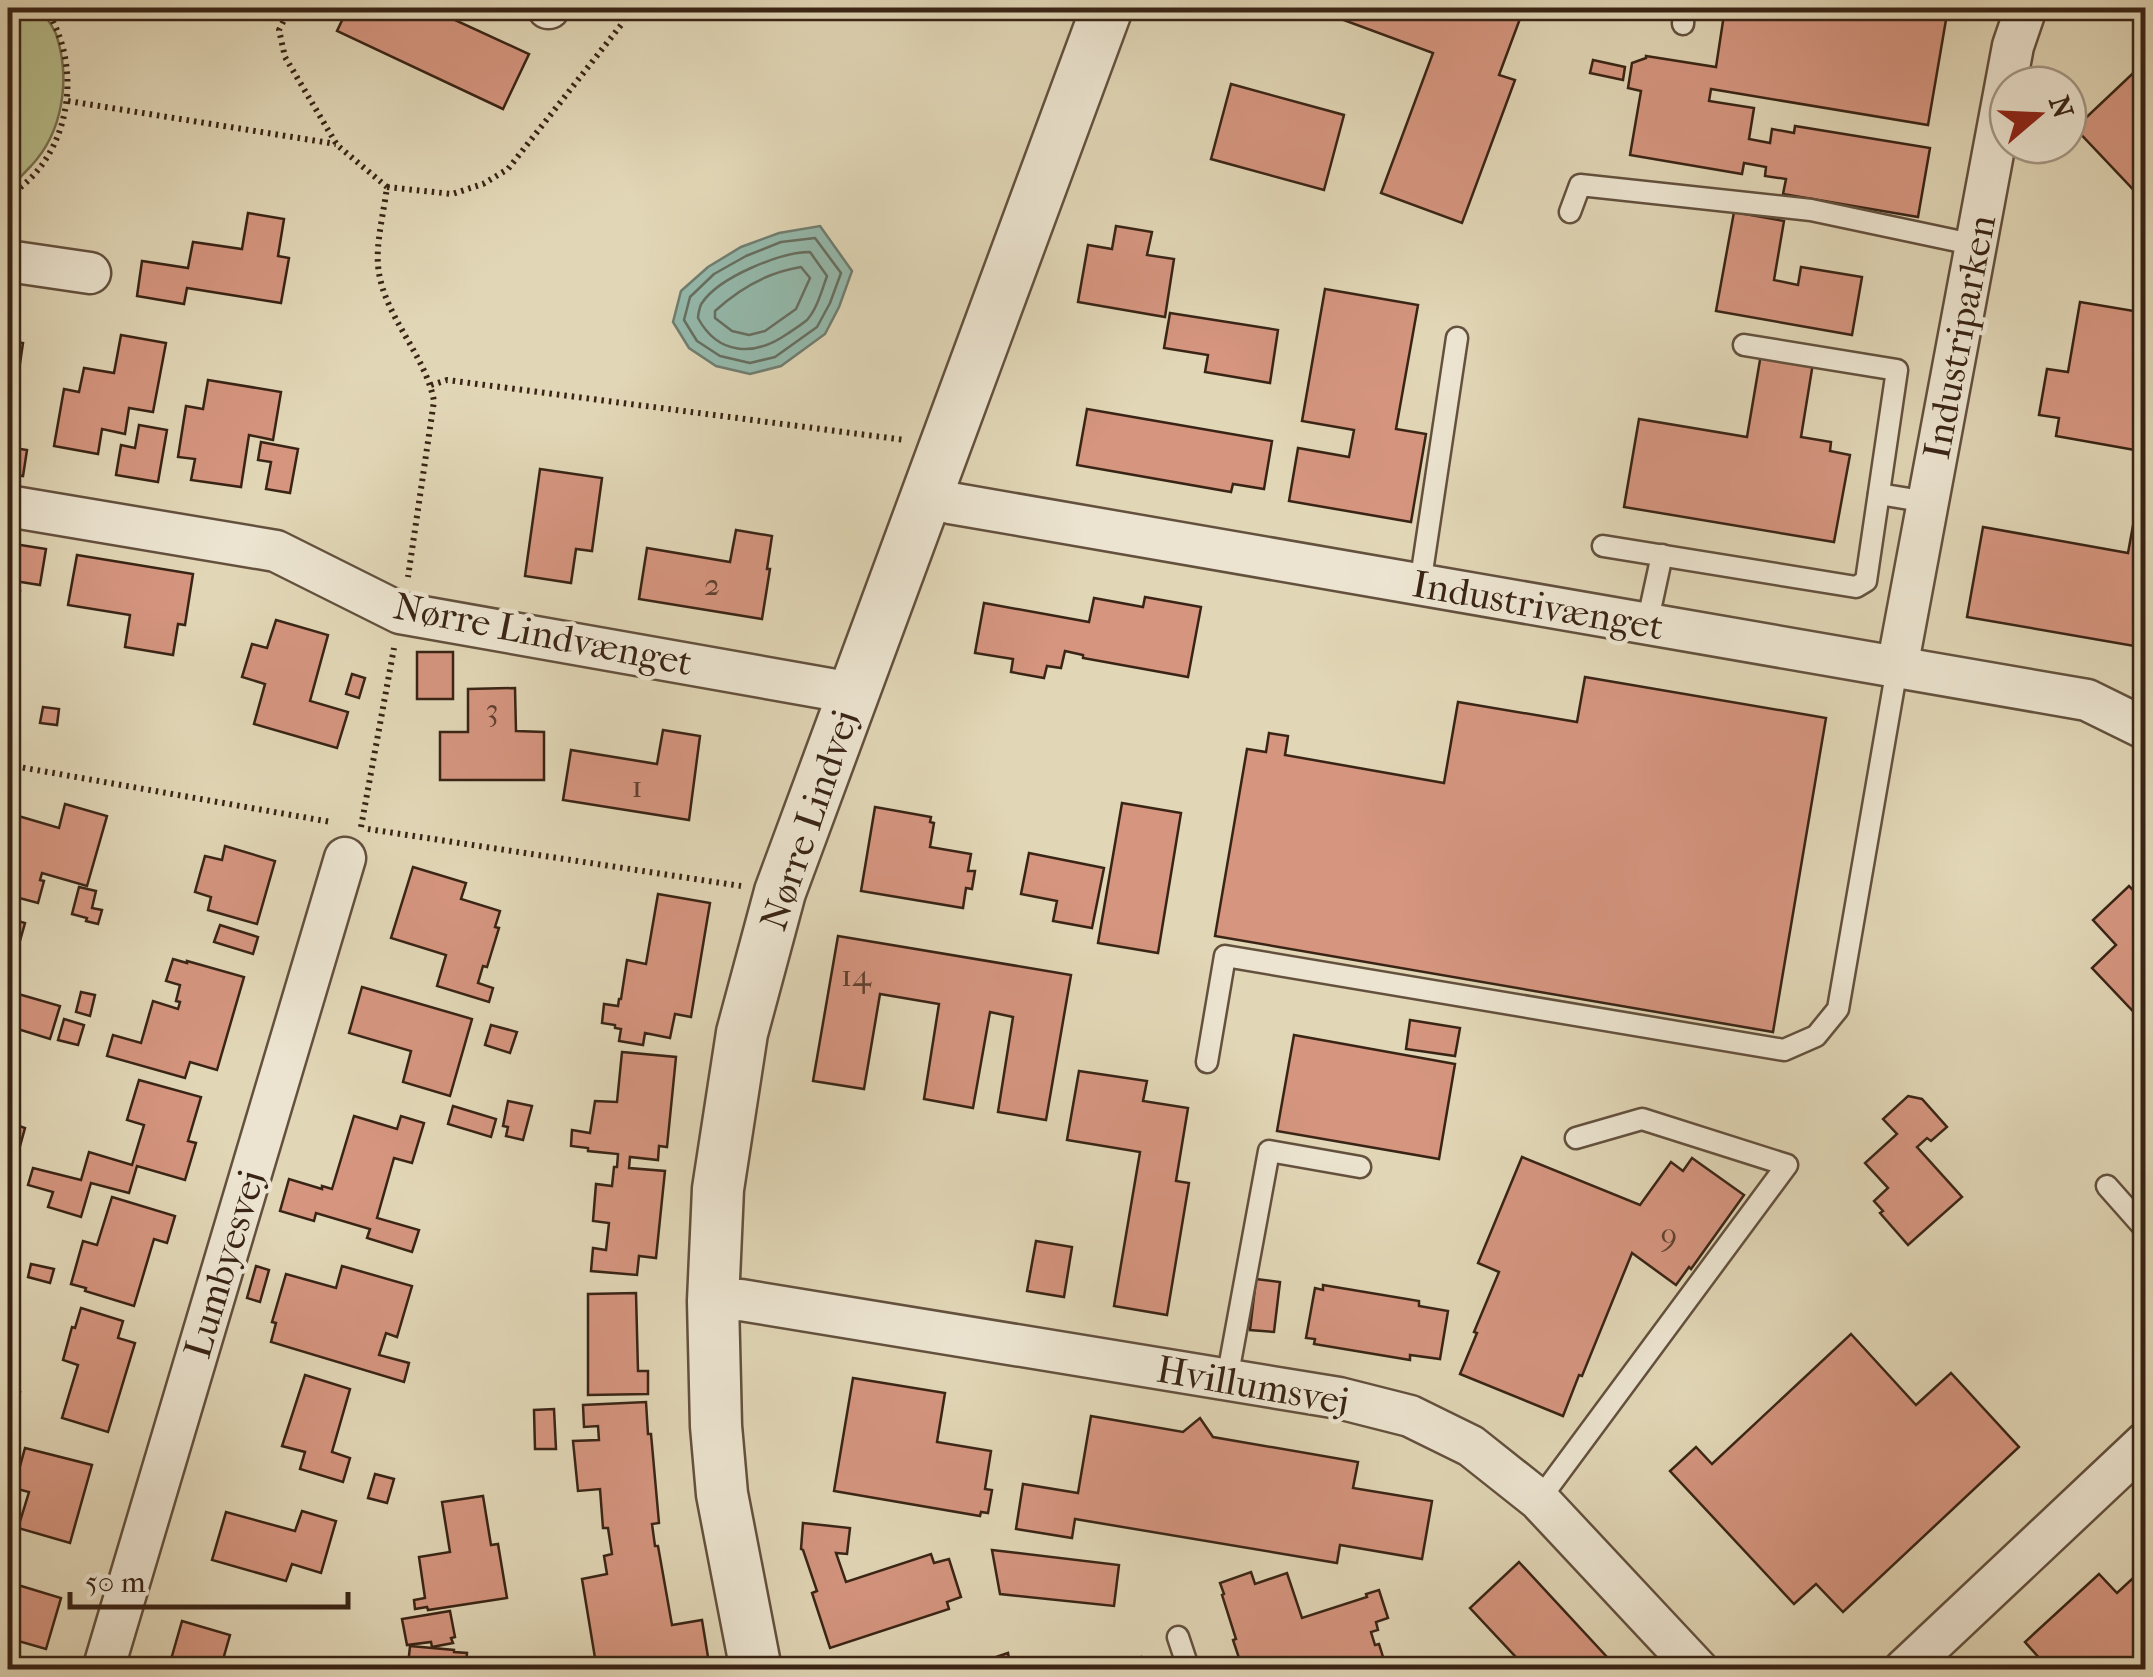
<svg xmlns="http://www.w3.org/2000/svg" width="2153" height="1677" font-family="'IM FELL French Canon',serif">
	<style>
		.green { fill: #b7bd8b; stroke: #787050; stroke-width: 2.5 }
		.water { fill: #94b9ac; stroke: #707d70; stroke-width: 2.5 }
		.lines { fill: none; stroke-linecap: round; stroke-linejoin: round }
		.shore { stroke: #666e60; stroke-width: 2.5 }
		.building { fill: #d5957f; stroke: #392415; stroke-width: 2.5 }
		.service-casing { stroke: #63503d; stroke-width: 25 }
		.minor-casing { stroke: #63503d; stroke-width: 45 }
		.tertiary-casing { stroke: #63503d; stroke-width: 55 }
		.path { stroke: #392415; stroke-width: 6; stroke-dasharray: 2.5 5; stroke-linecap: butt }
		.service { stroke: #ece4d0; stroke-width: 20 }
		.minor { stroke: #ece4d0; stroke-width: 40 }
		.tertiary { stroke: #ece4d0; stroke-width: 50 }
		.labels { text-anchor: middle; stroke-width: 9; stroke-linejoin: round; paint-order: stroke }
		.number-label { font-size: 32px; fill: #604030 }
		.street-label { font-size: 38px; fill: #392415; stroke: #ece4d0 }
	</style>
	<rect width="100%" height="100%" fill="#e1d6b6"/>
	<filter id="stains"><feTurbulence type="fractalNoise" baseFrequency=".002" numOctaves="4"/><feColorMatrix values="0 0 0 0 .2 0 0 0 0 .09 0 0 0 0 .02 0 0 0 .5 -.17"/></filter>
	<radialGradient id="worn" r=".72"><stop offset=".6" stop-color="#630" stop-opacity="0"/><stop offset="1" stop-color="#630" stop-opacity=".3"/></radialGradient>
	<path class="green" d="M8,8H40C45,16 52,25 56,34C71,79 63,132 31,166C23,174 17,182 8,187Z"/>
	<path class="water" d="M820,226L852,271L839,307L825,334L781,366L750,374L716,366L689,348L673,322L681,291L708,267L741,247L779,233Z"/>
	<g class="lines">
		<g class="shore">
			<path d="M815,238L841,273L830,303L817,327L775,357L750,363L720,356L697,341L684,320L690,297L714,274L746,256L781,242Z"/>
			<path d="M810,252L827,276C822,290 817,309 807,320C801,325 793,330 787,334C754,357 718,355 698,318C698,315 700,305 702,303C719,277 781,252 810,252Z"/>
			<path d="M801,267L810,278L796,309L765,331L749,335L732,331L715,318V311C739,289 769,272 801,267Z"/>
		</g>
	</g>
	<g class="building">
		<path d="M348,8H429L529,54L503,109L337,31Z"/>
		<path d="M1332,8H1524L1499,75L1515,80L1462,223L1381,193L1433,53L1330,15Z"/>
		<path d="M1725,8H1964L1962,16L1947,14L1928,125L1711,89L1709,101L1754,108L1749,139L1770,143L1772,129L1794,133L1795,126L1930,148L1918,217L1783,194L1786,179L1765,176L1766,167L1744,163L1742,174L1630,155L1641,91L1628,88L1632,63L1646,58V56L1716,67Z"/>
		<path d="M1593,60L1625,67L1623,80L1590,73Z"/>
		<path d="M2146,61V203L2075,128Z"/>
		<path d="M1231,84L1344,115L1324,190L1211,159Z"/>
		<path d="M1734,212L1784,221L1774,280L1798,285L1801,267L1862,277L1852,335L1716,311Z"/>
		<path d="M248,213L284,219L278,256L289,258L281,303L187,288L184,304L137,296L142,261L188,268L193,242L242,249Z"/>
		<path d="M1116,226L1152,232L1147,255L1174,259L1165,317L1078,302L1088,245L1112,249Z"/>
		<path d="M1325,289L1418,305L1396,429L1426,434L1411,522L1289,501L1298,448L1349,457L1354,430L1302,421Z"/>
		<path d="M2080,302L2146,313V452L2056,436L2059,418L2039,415L2047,369L2068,372Z"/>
		<path d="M1170,313L1278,330L1270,383L1205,372L1208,355L1164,348Z"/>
		<path d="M121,335L166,343L153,412L129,408L125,434L102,429L98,454L54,446L64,389L79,392L84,368L114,373Z"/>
		<path d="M8,341L23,343L8,445Z"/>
		<path d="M1761,354L1813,363L1801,437L1831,442L1830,451L1850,455L1834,542L1624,507L1639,419L1747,437Z"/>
		<path d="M208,380L281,392L273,440L249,435L241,487L191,480L195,459L178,457L186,406L203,409Z"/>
		<path d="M1087,409L1272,441L1264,489L1233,484L1231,492L1077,465Z"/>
		<path d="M139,425L167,430L158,482L116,475L121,445L135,448Z"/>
		<path d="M261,442L298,449L290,493L266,489L271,462L258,460Z"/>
		<path d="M8,447L27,450L23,476L8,474Z"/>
		<path d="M2146,454V648L1967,617L1983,527L2128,553Z"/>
		<path d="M540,469L602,478L592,551L576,549L571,583L525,576Z"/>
		<path d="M736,530L772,536L767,569H770L762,619L639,599L647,548L730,562Z"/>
		<path d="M8,543L46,549L40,585L8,580Z"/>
		<path d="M77,555L193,574L185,625L178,624L173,655L125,647L130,615L68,605Z"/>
		<path d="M8,589L20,591L13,636L8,635Z"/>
		<path d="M1145,597L1201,607L1188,677L1083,658V655L1065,651L1061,668L1047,666L1044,678L1011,672L1013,659L975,653L984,603L1089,622L1094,598L1143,607Z"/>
		<path d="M276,620L328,635L310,701L348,712L337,748L254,724L265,684L242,677L252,644L267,648Z"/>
		<rect x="417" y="652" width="36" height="47"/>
		<path d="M352,674L365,678L359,698L346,694Z"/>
		<path d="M1585,677L1826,718L1773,1032L1215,936L1247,749L1266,752L1269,733L1288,736L1285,755L1444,783L1458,702L1577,722Z"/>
		<path d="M515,688L516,731L544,732V780H440V732H468V689Z"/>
		<path d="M43,707L59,709L57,725L40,723Z"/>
		<path d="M663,730L700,736L689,820L563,800L571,750L657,764Z"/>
		<path d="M1122,803L1181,813L1158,953L1098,943Z"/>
		<path d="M65,804L107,816L87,886L42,873L40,880L44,881L38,903L8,895V813L59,828Z"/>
		<path d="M875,807L931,817L930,822L934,823L930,847L971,854L968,871H975L972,889L966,888L963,908L861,891Z"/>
		<path d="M225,846L275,861L257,924L208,910L211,897L195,892L205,856L222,860Z"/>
		<path d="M1029,853L1104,868L1092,928L1053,921L1057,901L1021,894Z"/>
		<path d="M413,867L466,883L461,899L500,911L495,927L499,928L487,967L483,966L478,983L493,988L489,1002L437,986L446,955L391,938Z"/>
		<path d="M2145,878L2144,902L2146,1025L2092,968L2116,945L2093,920L2129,886L2133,890Z"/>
		<path d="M79,887L96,891L92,908L102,910L98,924L86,921L87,918L72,914Z"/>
		<path d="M658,894L710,903L691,1017L675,1014L670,1038L645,1033L643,1045L619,1041L621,1029L615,1028V1025L602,1023L604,1004L618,1006L619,999H621L627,960L646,964Z"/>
		<path d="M8,918L25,923L8,983Z"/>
		<path d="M220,925L258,937L253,954L214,942Z"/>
		<path d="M838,936L1071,975L1046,1120L998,1112L1013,1017L990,1012L973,1108L924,1099L939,1004L880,994L864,1089L813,1081Z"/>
		<path d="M173,959L187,963V961L244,977L217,1070L190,1062L185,1078L107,1056L113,1035L141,1043L153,1001L178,1009L180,1002L176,1001L180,985L166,981Z"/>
		<path d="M362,987L472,1019L450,1096L403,1082L411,1051L349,1033Z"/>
		<path d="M8,991L60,1006L50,1039L8,1026Z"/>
		<path d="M81,992L95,995L90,1016L76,1012Z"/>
		<path d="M64,1019L84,1025L78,1045L58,1040Z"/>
		<path d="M1410,1020L1460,1028L1455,1056L1406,1049Z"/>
		<path d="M491,1025L517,1032L510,1053L485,1045Z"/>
		<path d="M1294,1035L1455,1064L1439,1159L1277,1131Z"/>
		<path d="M622,1052L676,1057L667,1147L659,1146L658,1160L630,1157L629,1168L665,1171L656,1258L639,1256L637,1275L591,1271L593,1248L606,1250L609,1223L593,1221L596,1184L612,1186L614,1167H617L618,1154L588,1151V1148L571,1146L572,1130L590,1133L595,1101L617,1102Z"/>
		<path d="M1079,1071L1147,1081L1143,1101L1188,1108L1176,1181L1189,1183L1167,1315L1114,1306L1140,1152L1067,1140Z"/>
		<path d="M139,1080L201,1097L188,1141L196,1143L185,1180L137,1166L129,1193L91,1183L81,1217L48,1207L53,1192L28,1185L33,1168L81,1180L89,1152L132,1165L144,1125L127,1120Z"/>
		<path d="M1908,1096L1922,1099L1947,1127L1931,1141L1927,1138L1917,1147L1962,1197L1908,1245L1880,1213L1883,1211L1874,1201L1888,1188L1865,1163L1897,1134L1883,1119Z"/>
		<path d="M508,1101L532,1106L523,1140L506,1136L508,1127L503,1126Z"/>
		<path d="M453,1106L496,1119L491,1137L448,1124Z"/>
		<path d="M354,1116L397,1129L401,1116L424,1123L412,1163L394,1158L377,1218L419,1230L412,1252L367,1238L370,1229L316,1213L314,1221L280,1211L289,1179L322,1189V1186L332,1189Z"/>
		<path d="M8,1122L25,1128L17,1157L8,1154Z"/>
		<path d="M1522,1157L1640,1205L1671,1162L1683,1171L1692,1158L1744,1195L1691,1269L1689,1267L1676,1285L1632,1253L1582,1376L1579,1375L1563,1416L1460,1374L1477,1333L1474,1332L1499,1272L1478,1263Z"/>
		<path d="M112,1197L175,1216L167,1243L154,1239L134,1306L85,1291L86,1288L71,1284L83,1241L97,1245Z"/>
		<path d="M1036,1241L1072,1247L1064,1297L1027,1291Z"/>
		<path d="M31,1264L54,1269L50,1283L28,1277Z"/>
		<path d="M256,1266L269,1270L260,1302L247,1298Z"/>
		<path d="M342,1266L412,1286L397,1337L386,1333L379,1355L409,1363L404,1382L271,1342L276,1323L272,1322L286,1274L336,1288Z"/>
		<path d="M1256,1279L1280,1282L1274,1332L1250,1330Z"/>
		<path d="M1323,1285L1419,1301V1306L1448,1311L1440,1359L1410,1355V1360L1314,1344L1315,1339L1306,1338L1315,1288L1323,1290Z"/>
		<path d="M636,1293L638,1371H648V1394L588,1395V1294Z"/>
		<path d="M81,1308L123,1321L118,1338L135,1343L108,1432L62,1418L78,1365L63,1360L72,1327L75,1328Z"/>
		<path d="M1851,1334L1916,1405L1951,1373L2019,1447L1843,1612L1816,1584L1794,1604L1670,1471L1696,1447L1712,1464Z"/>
		<path d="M305,1375L350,1389L332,1452L350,1458L343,1482L300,1469L305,1452L282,1446Z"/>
		<path d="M853,1378L945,1393L937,1442L991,1451L985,1489L992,1490L988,1513L981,1512L980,1516L834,1491Z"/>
		<path d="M8,1388L20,1392L14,1413L8,1411Z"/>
		<path d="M646,1402L648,1434H651L659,1523L652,1524L655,1546H658L672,1625L702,1620L708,1657L621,1670H597L582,1579L607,1574L604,1556L612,1554L608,1528H603L600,1489L578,1491L573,1441L599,1440L598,1426L584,1427L583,1405Z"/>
		<path d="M554,1409L556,1449H535L534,1410Z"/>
		<path d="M1091,1416L1183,1432L1200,1418L1213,1437L1358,1462L1353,1488L1432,1501L1422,1559L1340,1545L1337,1563L1075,1519L1072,1538L1016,1529L1023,1484L1078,1493Z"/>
		<path d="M25,1448L92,1465L70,1543L18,1528L29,1492L14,1488Z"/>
		<path d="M375,1474L394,1479L387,1503L368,1498Z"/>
		<path d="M483,1496L491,1545L498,1544L507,1598L428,1610L427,1607L415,1609L414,1600L425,1598L419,1557L450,1552L442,1502Z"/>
		<path d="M302,1511L336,1521L321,1573L292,1564L286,1581L212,1560L226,1512L295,1531Z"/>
		<path d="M803,1523L850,1528L847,1554L836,1553L846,1582L931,1554L934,1563L949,1559L961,1597L947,1602L949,1609L830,1648L812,1593L817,1591L803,1550L801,1549Z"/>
		<path d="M992,1550L1119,1565L1114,1606L1000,1594Z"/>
		<path d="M1519,1562L1619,1670H1528L1470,1608Z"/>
		<path d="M2146,1566V1670H2050L2025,1642L2099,1574L2117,1593Z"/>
		<path d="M1251,1572L1255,1584L1287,1573L1302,1618L1367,1597L1366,1594L1379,1590L1388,1618L1376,1622L1378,1630L1371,1632L1375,1645L1379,1644L1387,1670H1243L1233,1640L1236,1639L1222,1595L1224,1594L1220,1583Z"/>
		<path d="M8,1582L61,1598L46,1649L15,1640L8,1666Z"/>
		<path d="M450,1611L455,1637L451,1638L453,1643L432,1647L431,1642L407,1645L402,1619Z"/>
		<path d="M182,1621L230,1635L220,1670H168Z"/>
		<path d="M410,1646L454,1650V1652L467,1653L466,1666L453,1665L452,1669L408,1665Z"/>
		<path d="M1008,1653L1011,1670H951L966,1665L967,1667Z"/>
		<path d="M1141,1657L1145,1670H1102Z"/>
	</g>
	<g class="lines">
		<defs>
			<g id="service">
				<path d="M1683,24L1684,8"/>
				<path d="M1570,212L1580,185L1811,210L1976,245"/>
				<path d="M1879,494L1928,502"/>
				<path d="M1603,546L1856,587L1866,581L1897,370L1744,345"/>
				<path d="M1420,585L1457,338"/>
				<path d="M1647,624L1662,555"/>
				<path d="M1207,1062L1225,956L1784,1050L1816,1036L1838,1009L1897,668"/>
				<path d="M2107,1186L2146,1230"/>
				<path d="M1227,1379L1269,1151L1360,1167"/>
				<path d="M1539,1500L1787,1165L1642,1119L1576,1138"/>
				<path d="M1178,1637L1189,1670"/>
			</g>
			<g id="minor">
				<path d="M548,8H549"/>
				<path d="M8,261L90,273"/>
				<path d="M925,494L950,503L2087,700L2146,729"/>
				<path d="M8,506L276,551L400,613L852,693"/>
				<path d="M1897,668L2013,46L2026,8"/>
				<path d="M713,1301L741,1300L1339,1398L1410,1416L1471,1446L1539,1500L1698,1670"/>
				<path d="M103,1670L345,858"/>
				<path d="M1904,1670L2146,1442"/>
			</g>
			<path id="tertiary" d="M756,1670L722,1494L716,1426L713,1301L718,1189L742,1033L780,892L1107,8"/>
		</defs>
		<use href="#service" class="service-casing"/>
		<use href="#minor" class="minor-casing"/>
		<use href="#tertiary" class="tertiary-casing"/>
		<g class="path">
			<path d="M290,8L279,30L285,57L337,145L387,187C384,211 376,242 378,265C382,315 425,353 434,401L408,577"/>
			<path d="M68,101L336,144"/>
			<path d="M387,187L452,194L483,184L508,169L621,25L626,8"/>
			<path d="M8,196C71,158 85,67 45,8"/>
			<path d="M431,385L447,380L905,440"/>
			<path d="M8,765L331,822"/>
			<path d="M361,827L394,648"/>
			<path d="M368,829L741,886"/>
		</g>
		<use href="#service" class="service"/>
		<use href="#minor" class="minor"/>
		<use href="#tertiary" class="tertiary"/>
	</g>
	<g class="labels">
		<g class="number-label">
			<text x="712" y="595">2</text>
			<text x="492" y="720">3</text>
			<text x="637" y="797">1</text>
			<text x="856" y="986">14</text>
			<text x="1669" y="1245">9</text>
		</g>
		<g class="street-label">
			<text transform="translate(1959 337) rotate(-79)" y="13">Industriparken</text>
			<text transform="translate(1538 605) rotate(10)" y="13">Industrivænget</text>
			<text transform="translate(543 634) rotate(11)" y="13">Nørre Lindvænget</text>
			<text transform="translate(809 820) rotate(-71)" y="13">Nørre Lindvej</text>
			<text transform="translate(224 1264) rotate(-73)" y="13">Lumbyesvej</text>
			<text transform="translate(1253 1385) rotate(10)" y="13">Hvillumsvej</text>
		</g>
	</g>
	<rect width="2153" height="1677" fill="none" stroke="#e1d6b6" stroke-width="40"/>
	<rect x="10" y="10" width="2133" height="1657" fill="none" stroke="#392415" stroke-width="5"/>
	<rect x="20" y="20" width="2113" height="1637" fill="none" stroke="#392415" stroke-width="2.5"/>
	<g transform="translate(2038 115) rotate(71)"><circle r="48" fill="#ece4d0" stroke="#a49785" stroke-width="2.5"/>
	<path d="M0-8L18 38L0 25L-18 38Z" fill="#8f2418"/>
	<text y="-15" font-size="28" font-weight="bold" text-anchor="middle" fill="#392415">N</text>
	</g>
	<path d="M70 1592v15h278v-15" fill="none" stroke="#392415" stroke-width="5"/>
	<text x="85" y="1592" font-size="30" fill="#392415" stroke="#ece4d0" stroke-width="8" paint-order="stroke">50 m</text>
	<rect width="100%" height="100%" filter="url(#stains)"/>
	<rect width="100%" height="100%" fill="url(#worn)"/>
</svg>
